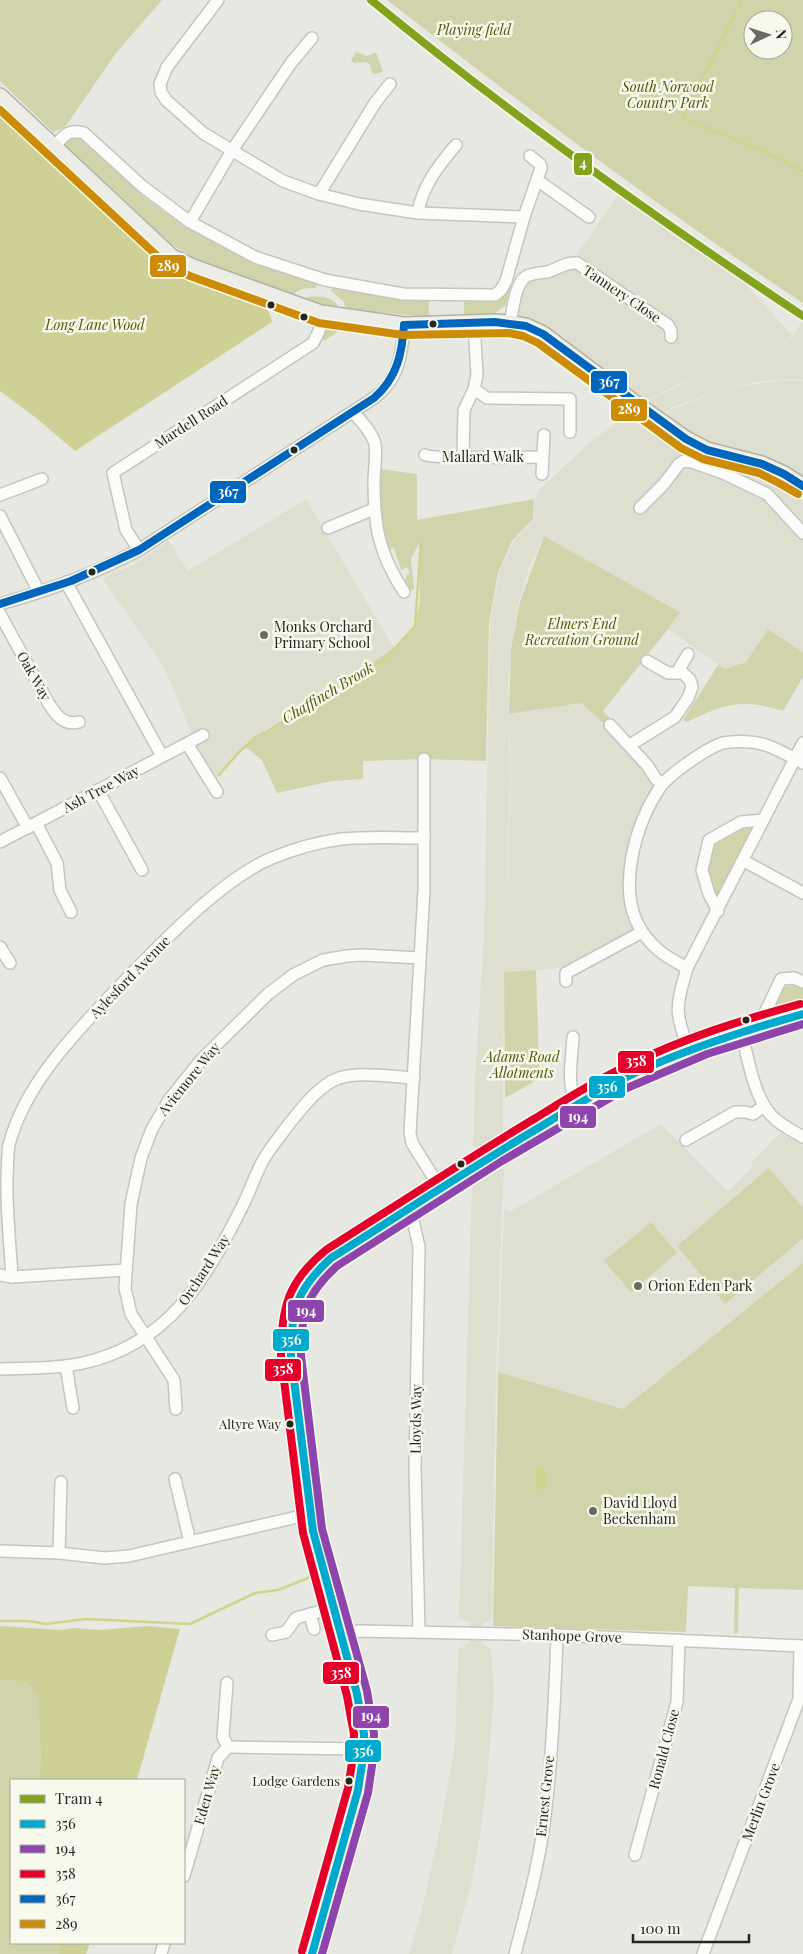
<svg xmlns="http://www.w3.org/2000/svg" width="803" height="1954" font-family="'Playfair Display',serif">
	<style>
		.built { fill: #dedfd1 }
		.green { fill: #d1d4ab; fill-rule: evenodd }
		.forest { fill: #ced096 }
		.water { fill: #d0d38a }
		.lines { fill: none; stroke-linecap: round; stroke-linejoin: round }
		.stream { stroke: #d0d38a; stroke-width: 2.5 }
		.minor-casing { stroke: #c5c5c0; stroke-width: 14 }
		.major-casing { stroke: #b1b2a6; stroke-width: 18 }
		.minor { stroke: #fcfcfb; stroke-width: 11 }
		.major { stroke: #edede8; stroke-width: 15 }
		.bus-1-casing { stroke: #f7f9ec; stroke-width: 11 }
		.bus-2-casing { stroke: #f7f9ec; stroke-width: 11 }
		.bus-3-casing { stroke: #f7f9ec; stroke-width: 11 }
		.bus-4-casing { stroke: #f7f9ec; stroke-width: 11 }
		.bus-5-casing { stroke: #f7f9ec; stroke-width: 11 }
		.bus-1 { stroke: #00a9ce; stroke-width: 8 }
		.bus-2 { stroke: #8e44ad; stroke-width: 8 }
		.bus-3 { stroke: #e4002b; stroke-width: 8 }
		.bus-4 { stroke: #0065bd; stroke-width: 8 }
		.bus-5 { stroke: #cd8c07; stroke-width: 8 }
		.tram-1-casing { stroke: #f7f9ec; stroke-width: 11 }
		.tram-1 { stroke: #83a31e; stroke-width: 8 }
		.bus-dot { fill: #252621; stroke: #f7f9ec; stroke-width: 2 }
		.poi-dot { fill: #696a65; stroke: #f7f9ec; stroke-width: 2 }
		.labels { text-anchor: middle; stroke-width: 5; stroke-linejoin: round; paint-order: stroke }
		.bus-label { font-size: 13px; fill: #252621; stroke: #f7f9ec; text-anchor: end }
		.park-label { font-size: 14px; font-style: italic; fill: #535504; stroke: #f7f9ec }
		.street-label { font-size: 14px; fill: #252621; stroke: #f7f9ec }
		.poi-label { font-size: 14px; fill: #252621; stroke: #f7f9ec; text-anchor: start }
		.water-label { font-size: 15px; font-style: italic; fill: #585a0d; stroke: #f7f9ec }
		.line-badge { stroke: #f7f9ec; stroke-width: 2 }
		.badge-label { font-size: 14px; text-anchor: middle; font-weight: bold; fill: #fff }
	</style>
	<rect width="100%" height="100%" fill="#e8e8e2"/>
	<g class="built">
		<path d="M617,197L622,199L744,282L792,335L771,363L793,335L803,321V380L785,379L757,382L731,388L783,380L803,381V477L758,454L713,445L697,437L665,415L673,409L721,390L673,407L668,412L658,410L641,425L694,458L730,469L733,463L772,476L769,483L803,501V652L768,629L746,662L725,669L668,629L679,611L544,536V535L529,568L519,602L511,649L508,685L510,779L504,965L511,779L509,714L582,703L611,730L645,767L655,787L642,811L626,858L628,903L639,930L568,967L504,973L503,1136L493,1145V1165L504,1169L496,1372L492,1620L482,1624V1643L491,1649L494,1693L487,1781L481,1830L471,1886L452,1954H409L422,1909L441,1824L455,1744L458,1650L470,1642V1623L459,1618L472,1186L483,1171V1150L473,1146L475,1079L484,936L490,624L499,573L513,542L534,519L535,499L540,489L587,445L627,415L650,404V400L682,384L698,378L681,383L644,402L521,319L517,309L525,281L566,269Z"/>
		<path d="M306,499L394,648L244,746L216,779L194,740L165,669L102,578L135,564L169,541L188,571Z"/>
		<path d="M661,1124L728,1191L753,1166L751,1163L780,1133L803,1145V1263L623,1409L498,1372L504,1208L511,1211Z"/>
	</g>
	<g class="green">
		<path d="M0,0H162L116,53L65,127L53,132L0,81Z"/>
		<path d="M387,0H803V303C660,209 523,105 387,0ZM753,20H783V50H753Z"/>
		<path d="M356,52L367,56L375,53L377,54L383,72L375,74L372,73L370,65L366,62L354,63L351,60Z"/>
		<path d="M75,136C94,140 124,180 141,194C191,235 255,265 317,284L316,288C305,288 300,288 292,296L192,257L168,242L124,204L64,146L68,139Z"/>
		<path d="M511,283L506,305L495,313L464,318V300H486Z"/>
		<path d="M332,287L403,300H429V317L345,309L344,302L331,291Z"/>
		<path d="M307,297C319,296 328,296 337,304V308L306,300Z"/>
		<path d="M331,324L345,327L324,341L322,338L324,328Z"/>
		<path d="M379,469L417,474V520L534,499L533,519L512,541L498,573L489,623L486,761L424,759L363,761V779L332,781L277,793L262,760L244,746L394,648L414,629L420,601L419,543L411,559L414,589L408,591L405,581L406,576L410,573L407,567L401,570L394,548L387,550L379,510Z"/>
		<path d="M544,536L680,612L668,629L603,711L613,722L608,727L581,703L509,714L511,649L520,602Z"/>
		<path d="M768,629L803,652V677L783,711C742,698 724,704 687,722L683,720L718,665L725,669L746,662Z"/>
		<path d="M763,820L718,911L702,870L709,840Z"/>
		<path d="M536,970L539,1068L534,1082L505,1098L504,972Z"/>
		<path d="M793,985L803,989V1008L767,1019L784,987Z"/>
		<path d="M769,1168L803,1208V1238L725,1304L677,1246Z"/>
		<path d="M651,1222L677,1253L631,1292L604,1261Z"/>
		<path d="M803,1263V1590L739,1588L738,1633H734L735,1588L688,1586L686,1632L493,1626L498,1372L623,1409Z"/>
		<path d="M0,1680L23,1682L31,1686L37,1695L41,1762L38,1780H11V1943H58L59,1954H0Z"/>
	</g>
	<g class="forest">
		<path d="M0,103L12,114L31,139L51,152L78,183L92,187L162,258L181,268L267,304L272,322L75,451L35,417L0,391Z"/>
		<path d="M0,1626L61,1630L72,1628L100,1630L148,1626L180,1629L137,1780H38L41,1762L37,1695L31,1686L23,1682L0,1680Z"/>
		<path d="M58,1943H90L86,1954H59Z"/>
	</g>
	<rect class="water" x="536" y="1467" width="9" height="22"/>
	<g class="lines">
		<g class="stream">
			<path d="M741,0L683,118L759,149"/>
			<path d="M759,149L803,171"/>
			<path d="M219,775L239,752L256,737L270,730L314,700L359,678L386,658L415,626L421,541"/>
			<path d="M0,1621H28L46,1624L86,1619L190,1624L255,1593L278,1590L313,1576"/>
		</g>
		<defs>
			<g id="minor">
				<path d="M218,0L167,67L160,84L161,92L166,100L203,133L283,181L319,194L359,204L418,213L524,217L541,168L540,164L530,156"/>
				<path d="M55,146C65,135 67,129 84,133L142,186L190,222L255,257L325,280L403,294L495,295L501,290L506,281L524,217"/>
				<path d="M537,180L589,217"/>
				<path d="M319,194L375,103L390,84"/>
				<path d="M418,213C422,186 439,165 456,145"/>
				<path d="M190,222L231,152L291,63L312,38"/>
				<path d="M510,323C513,310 515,282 527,276C534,273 540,273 547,272C558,269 565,262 577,263L668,325L671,331V337"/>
				<path d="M474,389L487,398L570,399V432"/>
				<path d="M353,412C361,421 372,432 375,444C377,456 374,470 374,482C374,527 379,554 404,592"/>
				<path d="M425,455C431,459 527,457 542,457"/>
				<path d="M463,456L464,410L474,389L477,375L474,323"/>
				<path d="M542,474L544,435"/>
				<path d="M0,495L42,479"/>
				<path d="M640,508L663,485L679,464L684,461L692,462L723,473L767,494L803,533"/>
				<path d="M0,516L39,592"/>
				<path d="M328,528L374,509"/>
				<path d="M139,550L126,530L113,473L313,343L319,331L321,313"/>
				<path d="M66,582L162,756"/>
				<path d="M0,604C47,591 96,573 139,550L374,398C399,380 402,354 404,325"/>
				<path d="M0,614L49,704C56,715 64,726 79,722"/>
				<path d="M677,673L688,654"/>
				<path d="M610,725L647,765L656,779L662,784"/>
				<path d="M188,745L217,792"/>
				<path d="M630,745L675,717L688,698L692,687L690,680L683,673H668L647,661"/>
				<path d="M424,759V890L410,1133L412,1143L440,1188"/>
				<path d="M0,778L28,828"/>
				<path d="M98,790L142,870"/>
				<path d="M36,823L57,863L60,890L71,912"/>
				<path d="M0,842L203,735"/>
				<path d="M744,861L803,893"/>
				<path d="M718,911L709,894L702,870L709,840L741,822L763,820"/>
				<path d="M0,947L10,963"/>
				<path d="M687,968C667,957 657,952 643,933C615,892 635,824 661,786C670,774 708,747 723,743C731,742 742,741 750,742C769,743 787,755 803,763"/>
				<path d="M566,981V973L642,932"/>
				<path d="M761,1025L763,1017L781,979L794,978L803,982"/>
				<path d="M741,1031C748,1057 753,1095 771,1115C780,1125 791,1130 803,1137"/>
				<path d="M573,1037C572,1059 566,1085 577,1105"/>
				<path d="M689,1050C674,1012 676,1007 687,968L803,743"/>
				<path d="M686,1140L735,1112H745L753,1114L764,1106"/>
				<path d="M408,1208L412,1216L419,1247L415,1468L419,1631"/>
				<path d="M0,1275L12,1277L126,1270"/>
				<path d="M12,1277C10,1243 6,1209 7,1175C8,1166 7,1155 9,1145C26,1078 87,1021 133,972C170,935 224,878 272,858C294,849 319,842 341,839C368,836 397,838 424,838"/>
				<path d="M66,1366L73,1408"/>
				<path d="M0,1369C27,1368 56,1369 83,1363C168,1344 204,1282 241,1209C250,1192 255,1174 265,1157C272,1146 281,1135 289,1124C302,1108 319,1085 339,1078C359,1071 392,1077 414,1078"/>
				<path d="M176,1409L174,1380L131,1314L125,1288L131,1204L141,1158L152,1129L169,1100L202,1059L268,994L293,975L323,960L347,956L363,955L420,958"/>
				<path d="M175,1479L190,1542"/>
				<path d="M0,1551L59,1553L105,1558L129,1556L310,1514"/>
				<path d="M59,1553L61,1482"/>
				<path d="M310,1614L314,1629"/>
				<path d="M340,1634L359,1631L557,1635L803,1646"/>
				<path d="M272,1635L286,1632L296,1618L333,1608"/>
				<path d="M227,1683L223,1737L228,1747"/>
				<path d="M228,1747L364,1749"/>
				<path d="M635,1855L677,1702L679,1640"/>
				<path d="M184,1876L218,1758L228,1747"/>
				<path d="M161,1954L164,1943"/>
				<path d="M515,1954C526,1911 538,1868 544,1824C552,1762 555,1698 557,1635"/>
				<path d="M703,1954L799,1699L800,1646"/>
			</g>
			<g id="major">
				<path d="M0,96L172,257L193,267L321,313L404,325L495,322L510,323L526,326L543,334L631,400L686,439L707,450L762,464L784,474L803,486"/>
				<path d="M312,1954L358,1790C362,1768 365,1747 363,1726C361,1704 354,1683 348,1663C338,1624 325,1585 316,1546C306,1506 305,1465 300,1425C292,1365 274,1298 331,1258C405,1212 478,1163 553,1119C583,1101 614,1082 646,1068C696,1045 750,1028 803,1014"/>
			</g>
		</defs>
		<use href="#minor" class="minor-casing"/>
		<use href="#major" class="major-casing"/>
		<use href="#minor" class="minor"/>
		<use href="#major" class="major"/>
		<defs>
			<path id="bus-1" d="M312,1954L358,1790L363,1758L364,1734L357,1694L313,1531L291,1356C291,1310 296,1290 331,1258C401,1214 469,1169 540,1127C571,1108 602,1089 635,1073C689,1048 746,1030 803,1014"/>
			<path id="bus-2" d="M322,1954L368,1793L373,1759L374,1734L367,1691L322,1529L301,1356C301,1314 305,1295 337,1266L502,1161L627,1088L707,1054L803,1024"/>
			<path id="bus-3" d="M302,1951L348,1788L353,1757L354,1734L347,1696L303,1533L281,1356C281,1308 288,1281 326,1250C395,1206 464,1161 534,1119C565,1100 596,1080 629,1065C684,1038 742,1020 800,1004"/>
			<g id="bus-4">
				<path d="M404,325L495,322L526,326L543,334L686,439L707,450L762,464L784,474L803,486"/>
				<path d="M0,604L71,581L139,550L374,398C397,378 402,354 404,325"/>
			</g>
			<path id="bus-5" d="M0,110L168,266L190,276L319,323L403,335L509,333L523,336L538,343L681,448L703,459L759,473L779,483L798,494"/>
		</defs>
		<use href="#bus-1" class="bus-1-casing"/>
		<use href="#bus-2" class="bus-2-casing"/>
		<use href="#bus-3" class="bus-3-casing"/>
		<use href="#bus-4" class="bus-4-casing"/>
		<use href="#bus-5" class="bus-5-casing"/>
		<use href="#bus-1" class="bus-1"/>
		<use href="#bus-2" class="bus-2"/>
		<use href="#bus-3" class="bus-3"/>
		<use href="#bus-4" class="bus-4"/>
		<use href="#bus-5" class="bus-5"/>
		<defs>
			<path id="tram-1" d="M371,0C509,114 654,217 803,316"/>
		</defs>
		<use href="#tram-1" class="tram-1-casing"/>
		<use href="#tram-1" class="tram-1"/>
	</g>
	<g class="bus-dot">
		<circle cx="271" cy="305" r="4.5"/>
		<circle cx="304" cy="317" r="4.5"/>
		<circle cx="433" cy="324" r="4.5"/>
		<circle cx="294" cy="450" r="4.5"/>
		<circle cx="92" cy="572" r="4.5"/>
		<circle cx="746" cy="1020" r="4.5"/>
		<circle cx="461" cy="1164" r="4.5"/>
		<circle cx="290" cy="1424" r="4.5"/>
		<circle cx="349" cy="1781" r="4.5"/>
	</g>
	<g class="poi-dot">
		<circle cx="264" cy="635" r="5"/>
		<circle cx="638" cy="1286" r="5"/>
		<circle cx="593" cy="1511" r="5"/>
	</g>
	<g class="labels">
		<g class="bus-label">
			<text x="281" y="1429">Altyre Way</text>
			<text x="340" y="1786">Lodge Gardens</text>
		</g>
		<g class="park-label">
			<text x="474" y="35">Playing field</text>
			<text x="668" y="92">South Norwood<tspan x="668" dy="16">Country Park</tspan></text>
			<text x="95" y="330">Long Lane Wood</text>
			<text x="582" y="629">Elmers End<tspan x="582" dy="16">Recreation Ground</tspan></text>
			<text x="522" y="1062">Adams Road<tspan x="522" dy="16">Allotments</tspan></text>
		</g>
		<g class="street-label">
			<text transform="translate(622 294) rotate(34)" y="5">Tannery Close</text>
			<text transform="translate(191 422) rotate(-33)" y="5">Mardell Road</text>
			<text x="483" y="462">Mallard Walk</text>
			<text transform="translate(34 676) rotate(61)" y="5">Oak Way</text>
			<text transform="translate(101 789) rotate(-28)" y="5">Ash Tree Way</text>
			<text transform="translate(130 977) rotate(-46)" y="5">Aylesford Avenue</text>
			<text transform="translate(189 1079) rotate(-51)" y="5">Aviemore Way</text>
			<text transform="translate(204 1270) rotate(-57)" y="5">Orchard Way</text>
			<text transform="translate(416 1419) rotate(-89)" y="5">Lloyds Way</text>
			<text transform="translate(572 1636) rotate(2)" y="5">Stanhope Grove</text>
			<text transform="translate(664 1749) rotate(-75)" y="5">Ronald Close</text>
			<text transform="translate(207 1795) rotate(-74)" y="5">Eden Way</text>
			<text transform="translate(545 1796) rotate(-84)" y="5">Ernest Grove</text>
			<text transform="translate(761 1802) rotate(-69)" y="5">Merlin Grove</text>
		</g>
		<g class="poi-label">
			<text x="274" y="632">Monks Orchard<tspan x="274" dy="16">Primary School</tspan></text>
			<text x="648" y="1291">Orion Eden Park</text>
			<text x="603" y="1508">David Lloyd<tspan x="603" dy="16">Beckenham</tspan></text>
		</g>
		<g class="water-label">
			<text transform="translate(328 693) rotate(-31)" y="5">Chaffinch Brook</text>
		</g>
	</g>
	<g class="line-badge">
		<rect x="573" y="152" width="20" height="24" rx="5" fill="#83a31e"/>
		<rect x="149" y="254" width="38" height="24" rx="5" fill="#cd8c07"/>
		<rect x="590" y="370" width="38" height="24" rx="5" fill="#0065bd"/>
		<rect x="610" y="398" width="38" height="24" rx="5" fill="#cd8c07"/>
		<rect x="209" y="480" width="38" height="24" rx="5" fill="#0065bd"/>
		<rect x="617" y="1050" width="38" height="24" rx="5" fill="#e4002b"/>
		<rect x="588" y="1075" width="38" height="24" rx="5" fill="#00a9ce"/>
		<rect x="559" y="1105" width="38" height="24" rx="5" fill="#8e44ad"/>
		<rect x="287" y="1299" width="38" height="24" rx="5" fill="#8e44ad"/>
		<rect x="272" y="1328" width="38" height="24" rx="5" fill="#00a9ce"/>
		<rect x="264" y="1358" width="38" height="24" rx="5" fill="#e4002b"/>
		<rect x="322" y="1661" width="38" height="24" rx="5" fill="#e4002b"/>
		<rect x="352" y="1705" width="38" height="24" rx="5" fill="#8e44ad"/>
		<rect x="344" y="1739" width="38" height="24" rx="5" fill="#00a9ce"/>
	</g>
	<g class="badge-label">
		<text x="583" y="168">4</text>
		<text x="168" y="271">289</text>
		<text x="609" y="387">367</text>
		<text x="629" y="414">289</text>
		<text x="228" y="497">367</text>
		<text x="636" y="1066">358</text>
		<text x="607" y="1092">356</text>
		<text x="578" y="1122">194</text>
		<text x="306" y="1316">194</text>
		<text x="291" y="1345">356</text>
		<text x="283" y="1374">358</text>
		<text x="341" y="1678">358</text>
		<text x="371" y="1721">194</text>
		<text x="363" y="1756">356</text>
	</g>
	<rect x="10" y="1779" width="175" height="165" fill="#f7f9ec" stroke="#a3a59b"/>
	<rect x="20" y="1795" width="25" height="8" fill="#83a31e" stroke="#a3a59b"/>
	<text x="55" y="1804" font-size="15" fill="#252621">Tram 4</text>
	<rect x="20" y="1820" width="25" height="8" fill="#00a9ce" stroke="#a3a59b"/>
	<text x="55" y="1829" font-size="15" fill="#252621">356</text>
	<rect x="20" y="1845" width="25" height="8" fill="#8e44ad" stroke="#a3a59b"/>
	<text x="55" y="1854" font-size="15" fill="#252621">194</text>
	<rect x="20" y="1870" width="25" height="8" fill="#e4002b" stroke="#a3a59b"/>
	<text x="55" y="1879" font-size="15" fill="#252621">358</text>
	<rect x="20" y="1895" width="25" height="8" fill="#0065bd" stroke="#a3a59b"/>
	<text x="55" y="1904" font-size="15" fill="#252621">367</text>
	<rect x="20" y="1920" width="25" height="8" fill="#cd8c07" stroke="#a3a59b"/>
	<text x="55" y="1929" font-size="15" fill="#252621">289</text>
	<g transform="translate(768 35) rotate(86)"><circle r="24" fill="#f7f9ec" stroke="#a3a59b"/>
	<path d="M0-4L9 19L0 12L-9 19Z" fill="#696a65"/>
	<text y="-8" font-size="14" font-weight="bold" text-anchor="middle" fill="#252621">N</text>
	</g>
	<path d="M633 1934v8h116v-8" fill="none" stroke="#252621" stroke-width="2.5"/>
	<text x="640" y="1934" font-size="15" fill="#252621" stroke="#f7f9ec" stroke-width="4" paint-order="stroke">100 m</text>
</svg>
